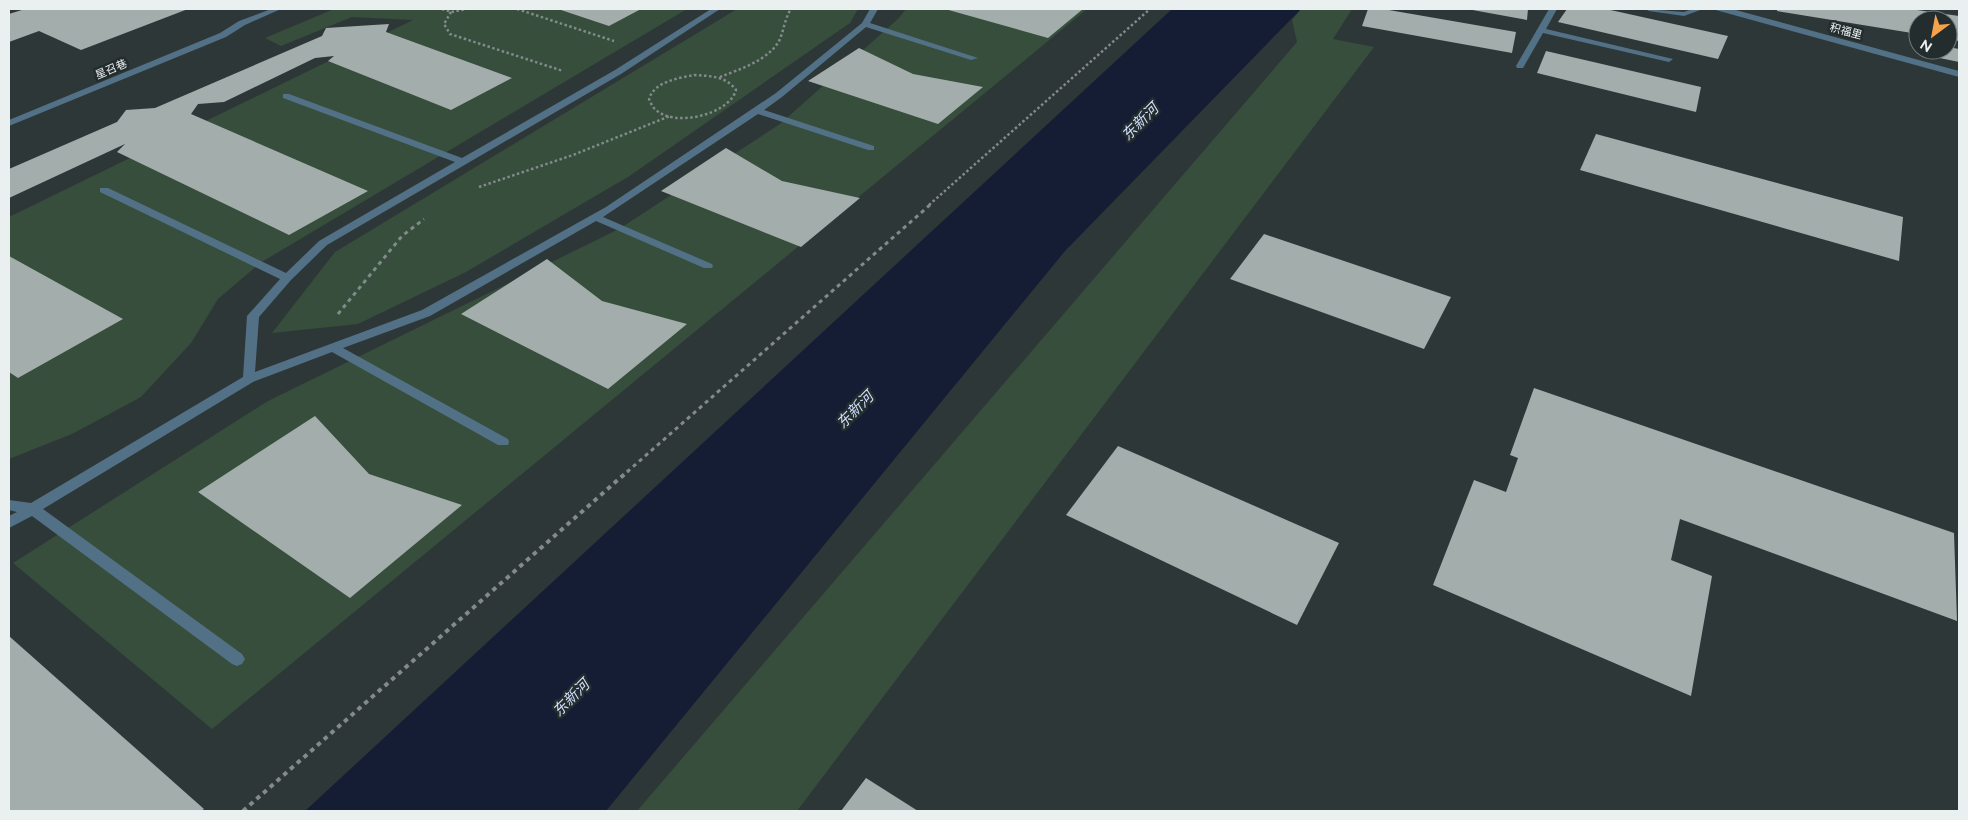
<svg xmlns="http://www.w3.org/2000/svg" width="1968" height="820" font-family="Raleway,'Noto Sans SC',sans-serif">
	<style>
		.green { fill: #364e3b }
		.water { fill: #141d34 }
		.building { fill: #a3adab }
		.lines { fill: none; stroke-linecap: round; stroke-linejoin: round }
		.path-far2 { stroke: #838a8b; stroke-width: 2.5; stroke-dasharray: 2.5 2.5; stroke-linecap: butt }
		.path-far1 { stroke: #838a8b; stroke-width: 3; stroke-dasharray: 4 4; stroke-linecap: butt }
		.path { stroke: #838a8b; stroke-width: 4; stroke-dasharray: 4.5 4.5; stroke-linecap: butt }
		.minor { fill: #527186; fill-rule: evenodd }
		.labels { text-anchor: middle; stroke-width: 5; stroke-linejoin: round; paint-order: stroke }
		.far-street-label { font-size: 11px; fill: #eaeff0; stroke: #242d2e }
		.water-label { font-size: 15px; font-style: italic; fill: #d0defe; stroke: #242d2e }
	</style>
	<rect width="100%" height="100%" fill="#2e3738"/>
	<g class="green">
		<path d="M334,9H687L260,263L218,299L191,343L141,397L72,434L9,459V217L413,20L352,17L281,46L265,38Z"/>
		<path d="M737,9H858L850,23L628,177L466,272L358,324L272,333L335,252Z"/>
		<path d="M906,9H1087L212,729L13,563L268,401L619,229L780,124L899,18Z"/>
		<path d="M1301,9H1352L1333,39L1374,47L797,811H637L1297,42L1292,20Z"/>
	</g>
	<path class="water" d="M1172,9H1301L1065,251L606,811H305Z"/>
	<g class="building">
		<path d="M25,9H188L81,50L39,31L9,42V14Z"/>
		<path d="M558,9H641L609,26Z"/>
		<path d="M945,9H1083L1048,38Z"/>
		<path d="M1368,9H1383L1516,32L1512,53L1362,26Z"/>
		<path d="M1467,9H1528L1527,20Z"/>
		<path d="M1567,9H1606L1728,36L1718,59L1558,22Z"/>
		<path d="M1777,9H1910L1959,16V41L1948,39V20H1918V34L1777,11Z"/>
		<path d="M389,24L386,32L512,78L451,110L328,61L334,56L315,58L224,102L198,104L191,114L368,191L289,235L117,152L125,144L9,198V169L117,122L126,110L155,108L322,36L326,28Z"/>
		<path d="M1948,47L1959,49V62L1930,56V50H1948Z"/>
		<path d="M859,48L913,74L983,87L938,124L808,81Z"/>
		<path d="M1546,51L1701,87L1696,112L1537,73Z"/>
		<path d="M1596,134L1903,217L1899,261L1580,170Z"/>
		<path d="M726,148L782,181L860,198L801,247L661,191Z"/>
		<path d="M1264,234L1451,297L1424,349L1230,279Z"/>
		<path d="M9,256L123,319L18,378L9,372Z"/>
		<path d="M547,259L602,301L687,324L608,389L461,314Z"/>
		<path d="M1534,388L1954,533L1957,621L1680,519L1671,560L1712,576L1691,696L1433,585L1474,480L1506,492L1518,458L1510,455Z"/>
		<path d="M315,416L369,474L462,505L350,598L198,492Z"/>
		<path d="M1118,446L1339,543L1297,625L1066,515Z"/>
		<path d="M9,636L204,809L201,811H9Z"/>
		<path d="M866,778L918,811H841Z"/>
	</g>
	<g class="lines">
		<g class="path-far2">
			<path d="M442,9L451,12L467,9"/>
			<path d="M517,9L614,41"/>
			<path d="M451,12L444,24L450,34L563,71"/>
			<path d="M694,75C710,76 726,76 736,90C729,115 673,128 655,109C652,107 651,103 649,99C654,82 678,78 694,75Z"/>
			<path d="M720,77C740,69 770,60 780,39C784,29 785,18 791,9"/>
			<path d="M479,187L573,155L670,116"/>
			<path d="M929,205L1150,9"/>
		</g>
		<g class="path-far1">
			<path d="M338,314L402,236L424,219"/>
			<path d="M627,472L931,204"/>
		</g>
		<path class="path" d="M243,811L628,471"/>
		<g class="minor">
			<path d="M271,9H281L245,25L226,37L9,126V120L220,33L239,21Z"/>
			<path d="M711,9H720L621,74L327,245L291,280L259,317L255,372L422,310L606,207L776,93L862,23L870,9H878L870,23L978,58L971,60L866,27L782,97L764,110L874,146V150H868L758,114L603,217L712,264L713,266L712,268H704L596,221L430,316L343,348L508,439L509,442L508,445H498L332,352L253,382L43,509L242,654L245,659L242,664L237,666L232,664L32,516L9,528V516L17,512L9,510V500L31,503L243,377L247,316L280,279L100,192V188H108L286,273L319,241L455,162L283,98V94H289L462,158L615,70Z"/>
			<path d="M1549,9H1557L1546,29L1673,59L1669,62L1543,33L1523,68H1517L1516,66Z"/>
			<path d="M1645,9L1684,12L1692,9H1703L1684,16L1649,11Z"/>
			<path d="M1712,9H1732L1959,71V77Z"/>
		</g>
	</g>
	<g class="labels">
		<g class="far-street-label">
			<text transform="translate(1846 31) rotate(15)" y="4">积福里</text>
			<text transform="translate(111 69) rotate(-23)" y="4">星召巷</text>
		</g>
		<g class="water-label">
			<text transform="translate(1140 122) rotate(-45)" y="5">东新河</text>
			<text transform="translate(855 410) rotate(-45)" y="5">东新河</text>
			<text transform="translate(571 698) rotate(-45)" y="5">东新河</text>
		</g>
	</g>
	<rect width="1968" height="820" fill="none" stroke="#eaeff0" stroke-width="20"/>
	<g transform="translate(1933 35) rotate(212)"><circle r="24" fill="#242d2e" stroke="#737b7c"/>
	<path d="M0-4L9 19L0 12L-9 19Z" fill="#f7a149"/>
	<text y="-8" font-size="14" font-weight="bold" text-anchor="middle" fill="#eaeff0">N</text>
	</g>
</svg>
